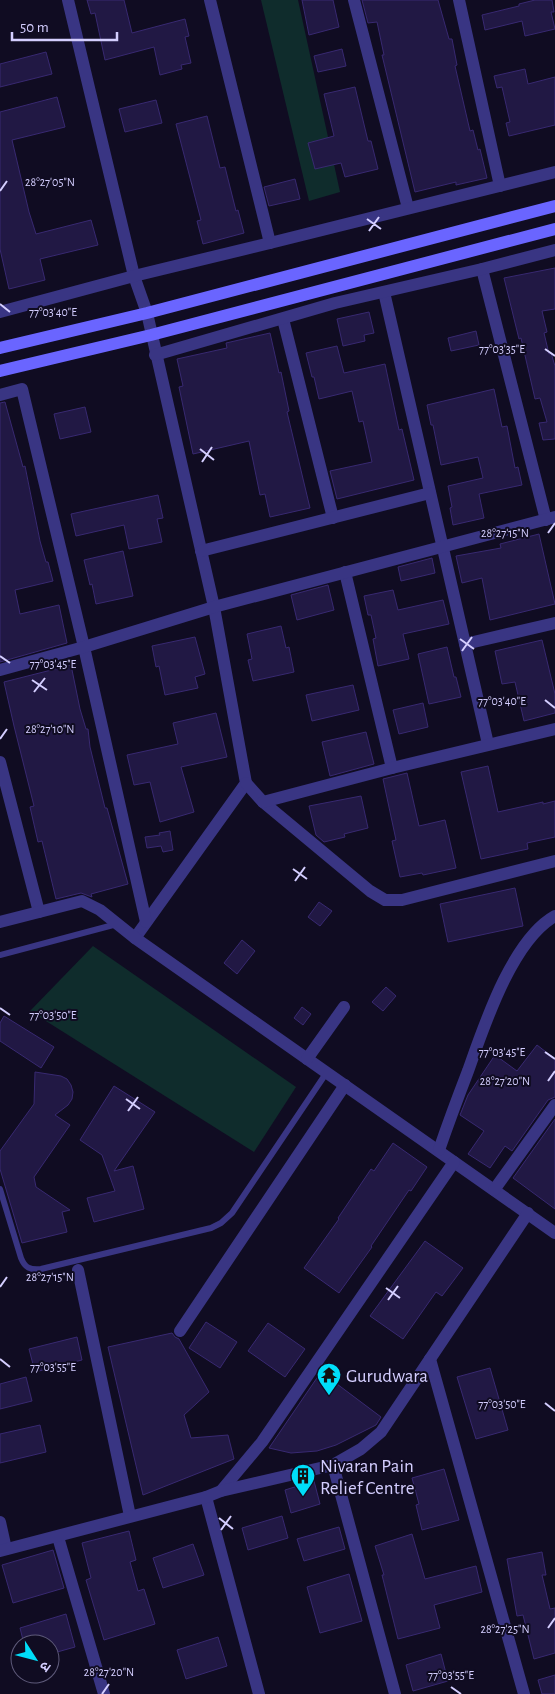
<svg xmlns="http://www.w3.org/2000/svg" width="555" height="1694" font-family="'Alegreya Sans','Noto Sans Devanagari',sans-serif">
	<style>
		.green { fill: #0f2c2c }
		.building { fill: #211844; stroke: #382971 }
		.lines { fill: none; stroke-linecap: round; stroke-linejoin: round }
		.lane { stroke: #393583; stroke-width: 6 }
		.street { stroke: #393583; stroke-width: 12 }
		.secondary { stroke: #6a65ff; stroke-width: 12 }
		.ticks { fill: none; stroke: #d4ceff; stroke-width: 2 }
		.labels { text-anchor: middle; stroke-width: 4; stroke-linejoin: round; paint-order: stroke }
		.poi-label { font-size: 19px; fill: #d4ceff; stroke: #100c22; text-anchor: start }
		.ticks-label { font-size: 12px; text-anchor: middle; fill: #d4ceff; stroke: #100c22; stroke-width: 4; stroke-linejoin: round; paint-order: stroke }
	</style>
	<rect width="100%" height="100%" fill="#100c22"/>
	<g class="green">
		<path d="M261,0H298L340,192L309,201Z"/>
		<path d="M93,946L296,1087L254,1152L30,1011Z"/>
	</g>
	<g class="building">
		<path d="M87,0H124L132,33L185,19L189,36L185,37L191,63L181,65L182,69L160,75L154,47L105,60L95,13L91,14Z"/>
		<path d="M302,0H333L339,27L309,35Z"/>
		<path d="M362,0H438L449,39H452L457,65L455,66L470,131L473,130L478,150L480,149L487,178L456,185V182L415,192L382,55H384L377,22L368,23Z"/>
		<path d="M535,0H552L554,12H551L555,29L525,36L522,21L485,30L482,15L519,6V4Z"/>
		<path d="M342,49L346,66L318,72L314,56Z"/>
		<path d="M46,52L52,74L0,87V64Z"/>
		<path d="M525,69L528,84L555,77V125L509,136L506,123L510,122L502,87L497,88L494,76Z"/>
		<path d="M355,87L368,141H371L378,169L345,177L341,163L315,169L308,143L334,136L324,94Z"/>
		<path d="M57,97L65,127L12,140L29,212L36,234L91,220L98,245L40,259L45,280L9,289L0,249V112Z"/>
		<path d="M156,100L162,123L125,132L119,109Z"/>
		<path d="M207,116L220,168L225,167L236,211L238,210L244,233L203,244L197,221L201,220L176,124Z"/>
		<path d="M295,179L300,199L269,206L264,187Z"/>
		<path d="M555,268V309L542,311L547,332L544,333L549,354L551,353L555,366V439L543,440L539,423L547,422L540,398L535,399L521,338L519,339L504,278Z"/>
		<path d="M369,312L374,333L364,335L365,341L343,346L337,319Z"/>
		<path d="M476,331L479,345L451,351L448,338Z"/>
		<path d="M270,333L279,373L281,372L289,411L287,412L310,508L270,517L265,494L260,495L249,441L193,454L179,387L183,386L177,359L227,348L226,343Z"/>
		<path d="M337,346L344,373L385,364L399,430L402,429L414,480L337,499L330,471L372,462L363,421L359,422L352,391L319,399L314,377H312L306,353Z"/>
		<path d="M494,389L502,427L507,426L515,468L518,467L522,485L479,494L484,518L453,525L450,508L452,507L448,486L483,478L478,457L441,465L433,425H431L427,405Z"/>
		<path d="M5,402L23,467L25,466L40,541L46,562H48L53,581L15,590L20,614L59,605L67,643L0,662V403Z"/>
		<path d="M85,407L91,432L60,439L54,414Z"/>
		<path d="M158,495L163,518L157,519L162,542L129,549L124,525L76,536L71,514Z"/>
		<path d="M539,534L555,604L490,620L482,578L462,583L456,556L501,548L500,544Z"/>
		<path d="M123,551L133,596L96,604L92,584L90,585L84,560Z"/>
		<path d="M432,558L435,573L401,581L398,567Z"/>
		<path d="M328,585L334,610L297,620L291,595Z"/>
		<path d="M393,590L398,610L443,600L449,624L403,634L409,659L378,666L373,639L376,638L371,615H368L364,596Z"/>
		<path d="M281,626L286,648L289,647L294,672L253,681L248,660L252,659L247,634Z"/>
		<path d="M195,637L205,674L195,677L198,688L165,695L159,666L156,667L152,646Z"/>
		<path d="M542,640L555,694V713L524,721L515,682L502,684L495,651Z"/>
		<path d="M447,647L454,677H456L461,697L429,704L418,654Z"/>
		<path d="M71,665L80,709L86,729H88L90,747L105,808H107L128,884L91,894L92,897L81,893L56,899L42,841L38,842L30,807L34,806L14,726L4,682Z"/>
		<path d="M353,685L359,710L312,721L306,695Z"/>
		<path d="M423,703L428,727L399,734L393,710Z"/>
		<path d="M216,713L227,757L181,767L194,812L160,822L150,782L134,785L127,755L178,744L173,723Z"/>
		<path d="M366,732L374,764L330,776L322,742Z"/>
		<path d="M488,766L498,812L543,802V804L555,801V837L527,843L528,849L481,859L461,772Z"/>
		<path d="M407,773L419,826L445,820L456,868L423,875L422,873L400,877L392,841L396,840L383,779Z"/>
		<path d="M361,796L368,828L344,834L345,837L324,842L316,835L309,806Z"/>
		<path d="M170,831L173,850L163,852L161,846L147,848L145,837L160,835L159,833Z"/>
		<path d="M515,888L523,926L448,942L440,904Z"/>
		<path d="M319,902L332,911L320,926L308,917Z"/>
		<path d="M242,940L255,951L237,974L224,963Z"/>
		<path d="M386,987L396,996L383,1011L372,1002Z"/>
		<path d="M302,1007L311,1014L303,1025L294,1018Z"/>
		<path d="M4,1016L54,1047L41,1068L0,1041V1023Z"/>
		<path d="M537,1045L555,1059V1097L548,1100L512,1151L505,1146L490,1168L468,1154L484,1131L460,1115L468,1095L495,1055L517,1071Z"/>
		<path d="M35,1072L61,1076L67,1079L71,1085L73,1092L72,1099L68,1105L55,1115L70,1125L34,1177L36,1187L70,1210L62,1212L67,1232L22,1243L0,1169V1151L34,1104Z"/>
		<path d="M114,1086L155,1112L114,1171L133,1166L144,1209L94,1222L87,1198L115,1191L102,1155L80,1140Z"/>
		<path d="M555,1119V1209L513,1178Z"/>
		<path d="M393,1143L427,1167L411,1191L409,1190L371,1246L372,1247L339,1293L304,1268L339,1219L338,1218L371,1169L374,1171Z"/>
		<path d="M425,1241L463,1268L442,1296L436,1292L403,1339L370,1316Z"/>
		<path d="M206,1322L237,1342L220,1368L189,1348Z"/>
		<path d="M268,1323L305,1349L285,1377L248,1351Z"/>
		<path d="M172,1333L175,1337L179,1339L209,1392L184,1415L191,1438L228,1435L234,1459L143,1495L108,1347Z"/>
		<path d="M77,1337L82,1360L35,1372L29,1349Z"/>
		<path d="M490,1368L508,1430L476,1439L457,1377Z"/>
		<path d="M321,1372L381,1417L376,1425L336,1445L317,1451L291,1453L269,1448Z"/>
		<path d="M26,1377L32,1401L0,1409V1384Z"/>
		<path d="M40,1425L46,1452L0,1463V1434Z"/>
		<path d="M444,1469L459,1520L422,1530L416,1505L419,1504L412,1478Z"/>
		<path d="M314,1481L320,1504L291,1513L285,1490Z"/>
		<path d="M282,1516L288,1538L248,1550L242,1528Z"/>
		<path d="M339,1527L345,1549L304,1561L297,1539Z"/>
		<path d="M129,1531L136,1560L130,1562L138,1591L144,1589L155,1624L104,1640L86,1580L91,1578L82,1543Z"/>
		<path d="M412,1534L425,1579L476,1566L482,1592L434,1605L440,1628L398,1639L382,1575H384L375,1546Z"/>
		<path d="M193,1544L204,1575L163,1588L153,1558Z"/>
		<path d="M53,1550L64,1588L13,1603L2,1565Z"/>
		<path d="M542,1552L546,1575H542L550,1609L555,1608V1653L534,1659L523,1615L517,1616L507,1559Z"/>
		<path d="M349,1574L362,1621L320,1633L307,1587Z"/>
		<path d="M66,1614L75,1647L50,1654V1644H24L20,1628Z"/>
		<path d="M218,1637L227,1666L186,1679L177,1650Z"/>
		<path d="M441,1654L448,1681L413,1691L406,1665Z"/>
		<path d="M555,1675V1694H542L538,1680Z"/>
	</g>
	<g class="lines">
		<g class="lane">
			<path d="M0,955L117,924"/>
			<path d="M0,1189L21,1258C25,1268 30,1270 41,1269L211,1228L221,1223L232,1213L327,1072"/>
		</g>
		<g class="street">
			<path d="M68,0L134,276L147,313L214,607L246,783L135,938"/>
			<path d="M210,0L270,243"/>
			<path d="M354,0L408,208"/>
			<path d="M459,0L500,186"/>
			<path d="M482,269L546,520"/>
			<path d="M384,292L488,744"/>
			<path d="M0,312L134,276L270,243L555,172"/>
			<path d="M283,319L333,518"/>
			<path d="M155,355L335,303L482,269L555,250"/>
			<path d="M0,395L22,389L84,647L146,922"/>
			<path d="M201,551L430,493"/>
			<path d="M345,572L392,768"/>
			<path d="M465,644L555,623"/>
			<path d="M0,670L84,647L214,607L555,517"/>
			<path d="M0,762L39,912"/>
			<path d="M246,783L263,802L370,891L385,900H402L555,861"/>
			<path d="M263,802L392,768L555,729"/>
			<path d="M0,922L82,901L100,910L135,938L555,1233"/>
			<path d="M307,1059L344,1007"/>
			<path d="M439,1150C448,1124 458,1097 468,1071C484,1026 512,940 555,916"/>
			<path d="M494,1190L555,1105"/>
			<path d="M78,1270L130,1516"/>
			<path d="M180,1331L345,1085"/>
			<path d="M430,1359L524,1694"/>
			<path d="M333,1465L395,1694"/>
			<path d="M221,1491L262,1442L454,1162"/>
			<path d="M206,1497L259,1694"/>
			<path d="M0,1522L6,1549"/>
			<path d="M58,1537L104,1694"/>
			<path d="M0,1551L206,1497L221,1491L333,1465L361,1449L381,1432L528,1213"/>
		</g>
		<g class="secondary">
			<path d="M0,348L147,313L555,206"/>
			<path d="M0,371L151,335L555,229"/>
		</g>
	</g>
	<path class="ticks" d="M0,191L7,181M367,219L381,229M369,231L379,217M0,304L10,312M545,349L555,356M200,449L214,460M202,462L212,447M548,533L555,523M460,639L474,649M462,651L472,637M0,656L10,663M32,680L47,690M34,692L45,678M545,700L555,708M0,739L7,729M293,869L307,879M295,881L305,867M0,1008L10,1015M545,1052L555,1059M548,1081L555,1071M126,1099L140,1109M128,1111L138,1097M0,1287L7,1277M386,1288L400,1298M388,1300L398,1286M0,1359L10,1367M545,1403L555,1411M219,1518L233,1529M221,1530L231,1516M548,1628L555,1618M451,1687L461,1694M102,1694L109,1684"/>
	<defs>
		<symbol id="temple-pin" viewBox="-11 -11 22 30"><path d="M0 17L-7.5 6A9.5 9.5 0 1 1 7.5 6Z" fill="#00def9" stroke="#100c22"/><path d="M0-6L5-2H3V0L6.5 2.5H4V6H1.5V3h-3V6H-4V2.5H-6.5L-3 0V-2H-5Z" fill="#111"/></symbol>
		<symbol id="building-pin" viewBox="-11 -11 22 30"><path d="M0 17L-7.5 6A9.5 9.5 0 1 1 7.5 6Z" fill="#00def9" stroke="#100c22"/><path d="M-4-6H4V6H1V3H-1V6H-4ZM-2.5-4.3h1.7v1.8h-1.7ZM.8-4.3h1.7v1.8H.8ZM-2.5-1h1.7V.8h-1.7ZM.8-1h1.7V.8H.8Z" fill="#111"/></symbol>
	</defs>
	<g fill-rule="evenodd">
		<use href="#temple-pin" x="315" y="1361" width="28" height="38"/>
		<use href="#building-pin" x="289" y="1462" width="28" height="38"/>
	</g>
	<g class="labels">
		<g class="poi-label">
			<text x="346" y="1382">Gurudwara</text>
			<text x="320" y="1472">Nivaran Pain<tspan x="320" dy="22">Relief Centre</tspan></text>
		</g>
	</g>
	<g class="ticks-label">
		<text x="50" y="186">28°27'05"N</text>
		<text x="53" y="316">77°03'40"E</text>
		<text x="502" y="353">77°03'35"E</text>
		<text x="505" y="537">28°27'15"N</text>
		<text x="53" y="668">77°03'45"E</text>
		<text x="502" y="705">77°03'40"E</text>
		<text x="50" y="733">28°27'10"N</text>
		<text x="53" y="1019">77°03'50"E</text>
		<text x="502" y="1056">77°03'45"E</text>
		<text x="505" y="1085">28°27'20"N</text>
		<text x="50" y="1281">28°27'15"N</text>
		<text x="53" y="1371">77°03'55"E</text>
		<text x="502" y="1408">77°03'50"E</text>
		<text x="505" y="1633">28°27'25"N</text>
		<text x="109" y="1676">28°27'20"N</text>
		<text x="451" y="1679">77°03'55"E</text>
	</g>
	<g transform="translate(35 1659) rotate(126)"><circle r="24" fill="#100c22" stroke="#5e5a7a"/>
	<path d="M0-4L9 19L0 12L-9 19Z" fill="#00def9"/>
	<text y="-8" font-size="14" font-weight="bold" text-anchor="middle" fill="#d4ceff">उ</text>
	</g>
	<path d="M12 32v8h105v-8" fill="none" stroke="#d4ceff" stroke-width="2.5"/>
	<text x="20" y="32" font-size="15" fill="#d4ceff" stroke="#100c22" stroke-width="4" paint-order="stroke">50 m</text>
</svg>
